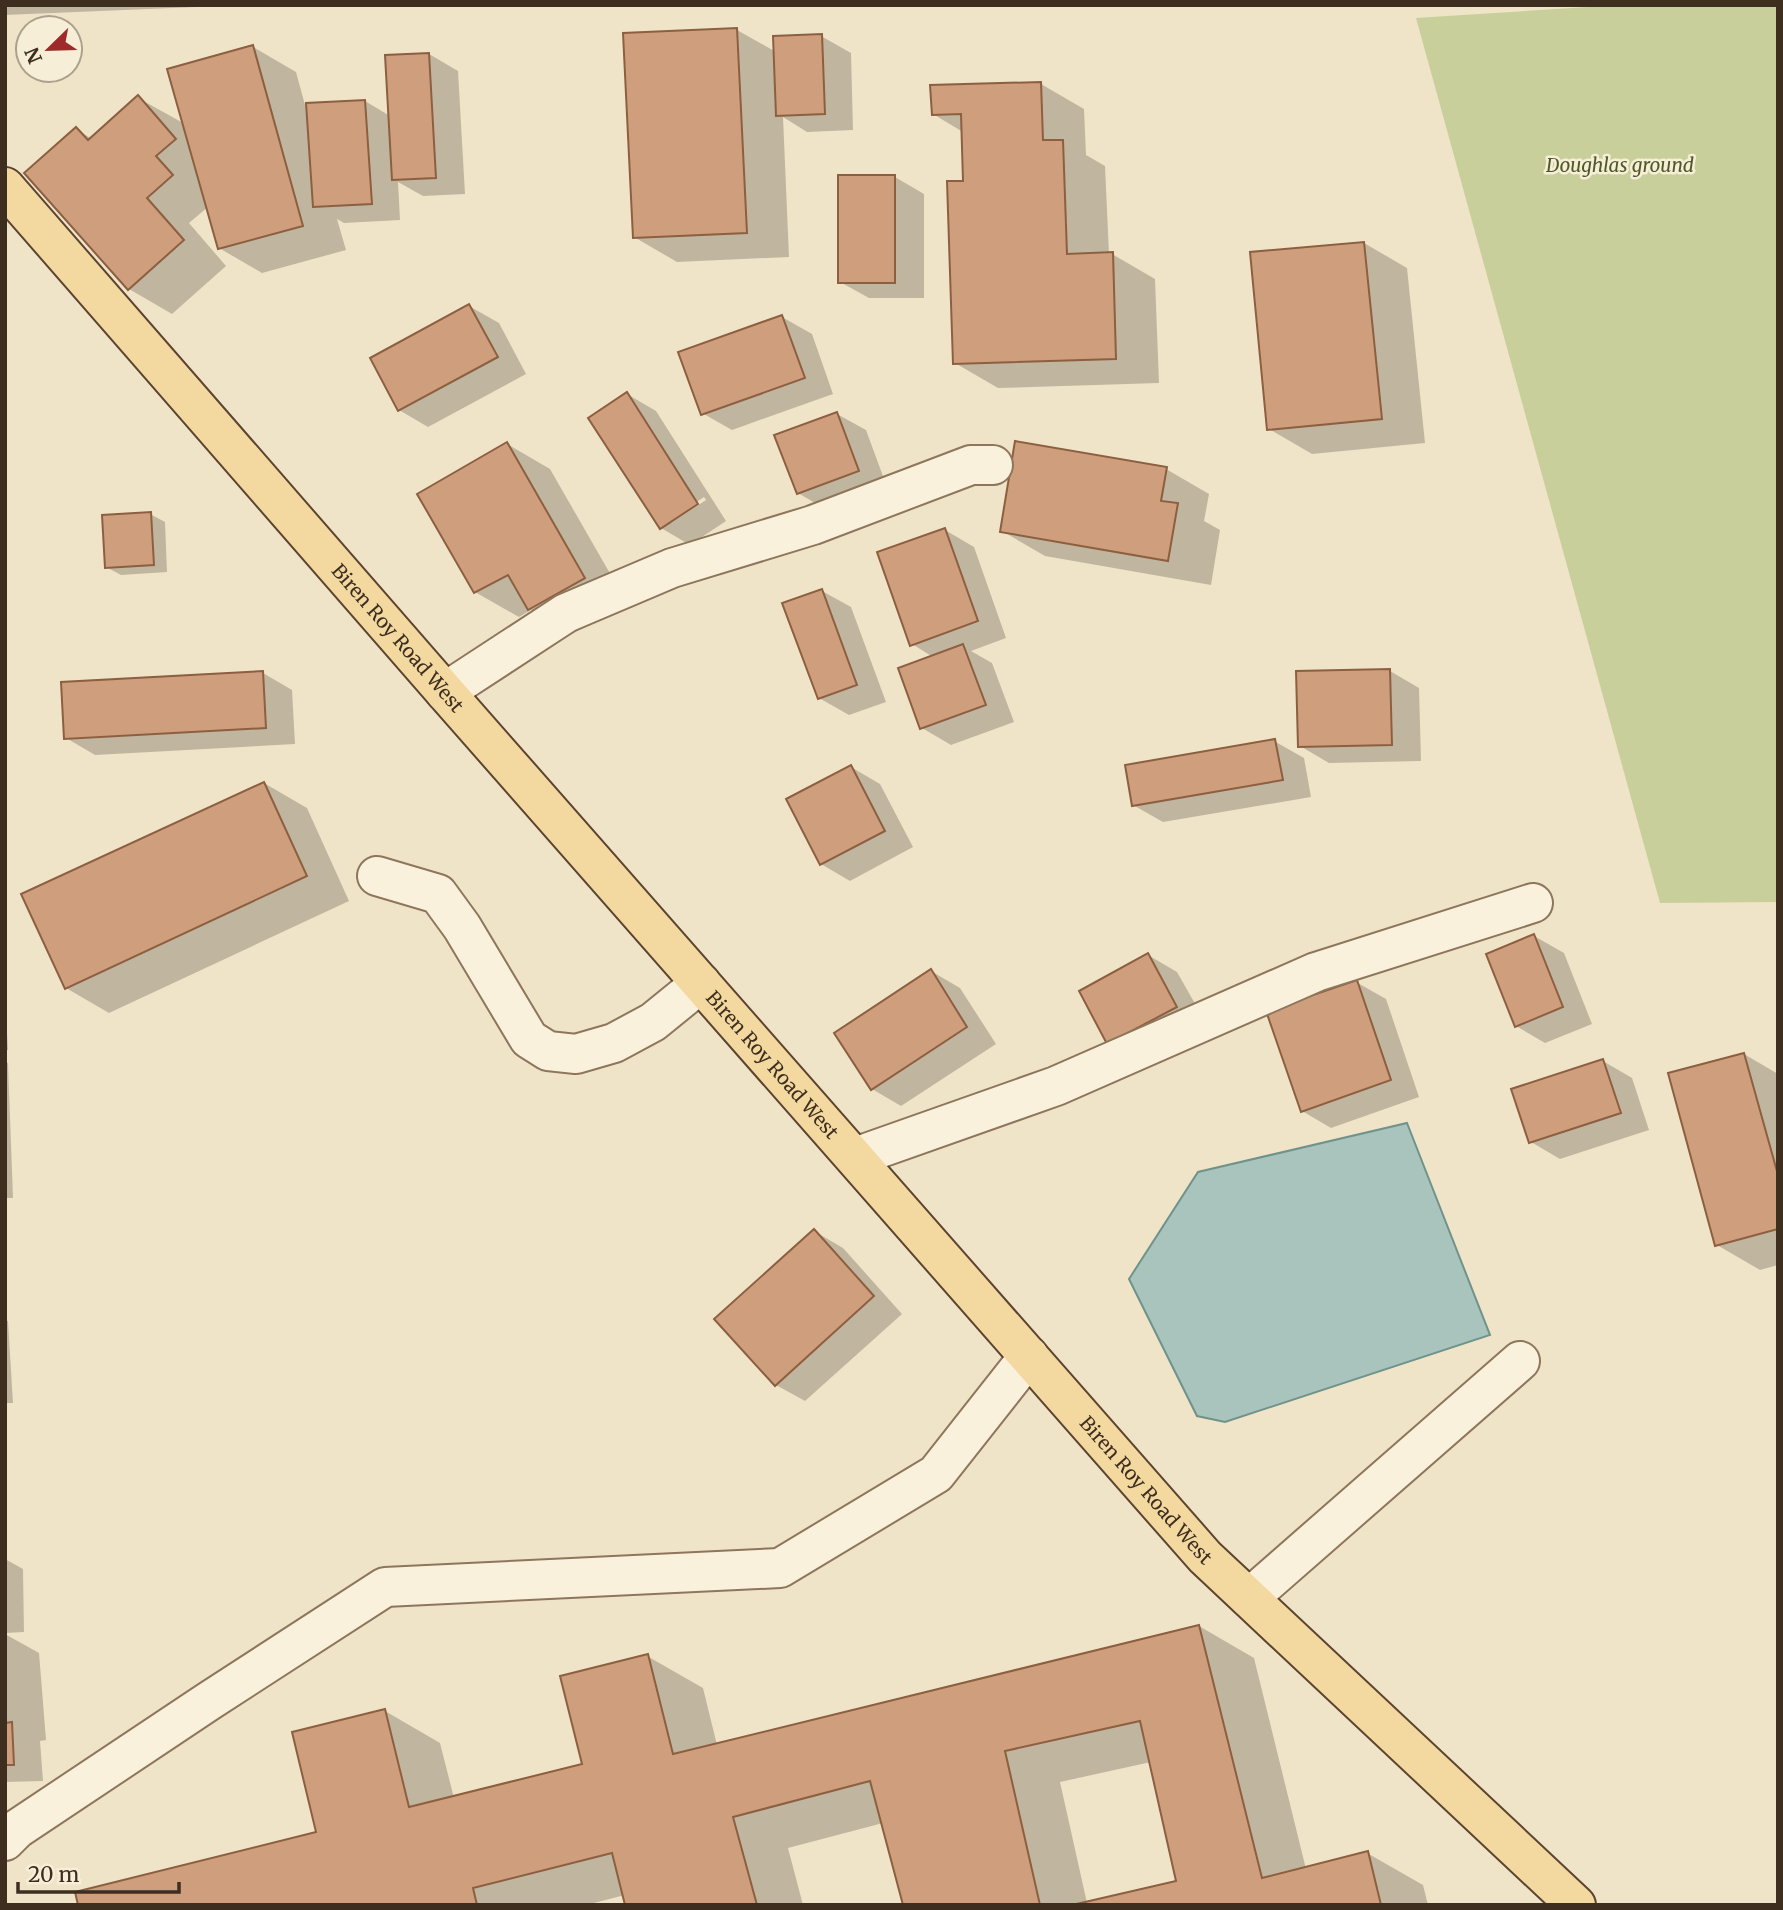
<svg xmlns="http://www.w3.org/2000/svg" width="1783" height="1910" font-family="Merriweather,serif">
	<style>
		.green { fill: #c9cf9b }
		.water { fill: #a9c4bc; stroke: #6f938a; stroke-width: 2 }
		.shadow { fill: #0003; fill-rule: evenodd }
		.building { fill: #cf9f7d; stroke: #8d5f41; stroke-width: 2 }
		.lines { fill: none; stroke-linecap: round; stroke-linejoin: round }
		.minor-casing { stroke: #8d765c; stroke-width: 42 }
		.major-casing { stroke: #5b4430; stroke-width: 42 }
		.minor { stroke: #faf1dc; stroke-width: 38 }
		.major { stroke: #f3d9a0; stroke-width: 38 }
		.labels { text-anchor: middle; stroke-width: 5; stroke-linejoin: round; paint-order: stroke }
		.park-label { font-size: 19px; font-style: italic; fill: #4d5a26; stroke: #f7eed8 }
		.street-label { font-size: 19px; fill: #3d2e20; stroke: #f7eed8 }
	</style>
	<rect width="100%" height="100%" fill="#f0e4c8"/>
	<path class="green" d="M1619,5H1778V902L1660,903L1416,18Z"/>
	<path class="water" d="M1407,1123L1490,1335L1225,1422L1197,1416L1129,1279L1198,1172Z"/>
	<g class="shadow">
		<path d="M5,5H196V7L5,15Z"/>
		<path d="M737,30L776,52L821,36L851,53L853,130L807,132L783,117L789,257L677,262L634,237Z"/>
		<path d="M253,47L296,72L305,105L365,101L390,116L429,54L458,71L465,194L423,196L398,182L400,220L344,223L337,219L346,250L262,273L219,248L208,207L189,223L226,266L172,314L129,289L76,129L92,139L138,98L185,124Z"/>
		<path d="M1041,84L1084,109L1086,155L1105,166L1109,254H1112L1155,279L1159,383L998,388L955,363L965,183L963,132L933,114Z"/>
		<path d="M895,177L924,194V298H869L840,282Z"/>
		<path d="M1364,243L1407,268L1425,443L1312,454L1269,429Z"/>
		<path d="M469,306L499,323L526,374L428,427L399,410Z"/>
		<path d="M782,317L812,334L833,394L732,430L702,413Z"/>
		<path d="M627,394L656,411L726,521L690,545L661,528ZM704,497L706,500L671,523V519Z"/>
		<path d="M837,414L866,430L887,487L827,510L798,493Z"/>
		<path d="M507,444L550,469L627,603L572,634L531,610L519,617L475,592Z"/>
		<path d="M1166,469L1209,494L1204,521L1220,530L1211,585L1045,556L1002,531Z"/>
		<path d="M150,514L165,522L167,572L121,575L106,567Z"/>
		<path d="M945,530L974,547L1006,638L971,651L992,663L1014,722L951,745L922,728L933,657L912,644Z"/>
		<path d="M822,591L851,607L886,702L849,715L819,698Z"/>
		<path d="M1390,671L1419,688L1421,761L1329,763L1300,746Z"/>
		<path d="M263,673L292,690L295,744L95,755L66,738Z"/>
		<path d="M1274,741L1304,758L1311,797L1163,822L1133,805Z"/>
		<path d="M851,767L880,784L913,847L850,881L821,864Z"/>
		<path d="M264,783L307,808L349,901L109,1013L66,988Z"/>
		<path d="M1534,936L1564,953L1592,1024L1545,1043L1516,1026Z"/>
		<path d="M1148,955L1177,972L1206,1023L1138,1060L1081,992Z"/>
		<path d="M931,971L960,988L996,1044L901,1106L872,1089Z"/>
		<path d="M1356,982L1386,999L1419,1097L1331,1128L1302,1111Z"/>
		<path d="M5,997L8,1050H5Z"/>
		<path d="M1744,1054L1778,1074V1265L1760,1270L1717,1245Z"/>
		<path d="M1603,1061L1632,1078L1649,1130L1560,1159L1531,1142Z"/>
		<path d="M5,1062L8,1063L13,1198H5Z"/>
		<path d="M6,1231V1303H5Z"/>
		<path d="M814,1231L843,1248L902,1314L805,1401L776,1385Z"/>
		<path d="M5,1320L8,1321L13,1403H5Z"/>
		<path d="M5,1559L23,1569L24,1632L5,1633Z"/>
		<path d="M1199,1626L1254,1658L1306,1869L1367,1853L1423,1885L1428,1905H905L883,1823L788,1848L803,1905H627L625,1895L586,1905H80L318,1833L385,1711L440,1743L454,1798L584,1765L647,1656L703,1688L717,1745ZM1151,1762L1179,1883L1087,1903L1060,1782Z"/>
		<path d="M5,1634L39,1653L46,1740L40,1741L43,1781L5,1782Z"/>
	</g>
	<g class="building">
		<path d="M737,28L747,233L633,238L623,33Z"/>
		<path d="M822,34L825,114L776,116L773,36Z"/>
		<path d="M253,45L303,226L218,249L167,69Z"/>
		<path d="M429,53L436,178L392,180L385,55Z"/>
		<path d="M1041,82L1043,140H1063L1067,254L1113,252L1116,359L953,364L947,181H963L961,114L932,115L930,85Z"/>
		<path d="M138,95L176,139L156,156L173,175L147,198L184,240L128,290L24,173L76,127L88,140Z"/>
		<path d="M365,100L372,204L313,207L306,103Z"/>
		<rect x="838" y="175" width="57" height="108"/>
		<path d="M1364,242L1382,419L1267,430L1250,252Z"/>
		<path d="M469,304L498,357L398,411L370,358Z"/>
		<path d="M782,315L805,378L701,415L678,352Z"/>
		<path d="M627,392L698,504L660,529L588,418Z"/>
		<path d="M837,412L859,471L797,494L774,435Z"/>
		<path d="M1015,441L1167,467L1161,501L1178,503L1168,561L1000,532Z"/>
		<path d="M507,442L585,578L528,610L508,575L474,593L417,494Z"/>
		<path d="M151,512L154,565L105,568L102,515Z"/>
		<path d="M945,528L978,621L910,646L877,552Z"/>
		<path d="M822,589L857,685L818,699L782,603Z"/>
		<path d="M963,644L986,705L920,729L898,668Z"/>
		<path d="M1390,669L1392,745L1298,747L1296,671Z"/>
		<path d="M263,671L266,728L64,739L61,682Z"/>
		<path d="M1275,739L1283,780L1132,806L1125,765Z"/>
		<path d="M851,765L885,831L820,865L786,799Z"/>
		<path d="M264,782L307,876L65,989L21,894Z"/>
		<path d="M1534,934L1563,1007L1515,1027L1486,954Z"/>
		<path d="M1148,953L1177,1007L1107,1044L1079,991Z"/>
		<path d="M931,969L967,1027L871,1090L834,1033Z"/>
		<path d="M1357,980L1391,1080L1301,1112L1266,1011Z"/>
		<path d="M1744,1053L1778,1175V1229L1715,1246L1668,1073Z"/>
		<path d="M1603,1059L1621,1113L1529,1143L1511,1089Z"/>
		<path d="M814,1229L874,1296L775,1386L714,1319Z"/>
		<path d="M1199,1625L1262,1878L1368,1851L1381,1905H1072L1176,1881L1140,1721L1005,1751L1040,1905H903L870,1781L733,1817L757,1905H625L612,1853L473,1888L477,1905H78L75,1892L316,1832L292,1732L385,1709L409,1807L582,1764L560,1676L648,1654L673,1754Z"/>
		<path d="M12,1722L14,1765H5V1723Z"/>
	</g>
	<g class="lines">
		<defs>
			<g id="minor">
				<path d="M445,692L566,613L672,568L813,525L971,465H993"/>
				<path d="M377,876L438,894L462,927L529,1039L548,1051L576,1054L614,1043L653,1022L701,983"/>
				<path d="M855,1157L1056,1086L1316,972L1533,903"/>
				<path d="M1249,1598L1520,1361"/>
				<path d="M5,1841L17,1829L209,1701L385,1587L780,1568L936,1474L1029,1356"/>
			</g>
			<g id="major">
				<path id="s1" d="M5,187L445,692L1205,1557L1576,1905"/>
			</g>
		</defs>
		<use href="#minor" class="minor-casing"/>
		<use href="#major" class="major-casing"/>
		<use href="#minor" class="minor"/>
		<use href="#major" class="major"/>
	</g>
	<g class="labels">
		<g class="park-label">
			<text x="1620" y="172">Doughlas ground</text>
		</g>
		<g class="street-label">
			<text dy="7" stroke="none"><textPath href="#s1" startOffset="598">Biren Roy Road West</textPath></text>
			<text dy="7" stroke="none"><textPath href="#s1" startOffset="1166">Biren Roy Road West</textPath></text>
			<text dy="7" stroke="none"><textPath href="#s1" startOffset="1732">Biren Roy Road West</textPath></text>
		</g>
	</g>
	<rect width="1783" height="1910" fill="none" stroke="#3d2e20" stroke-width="14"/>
	<g transform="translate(49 49) rotate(247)"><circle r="33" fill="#f7eed8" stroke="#ada18e" stroke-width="2"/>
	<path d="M0-5L12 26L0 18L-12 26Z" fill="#9e2a2b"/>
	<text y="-10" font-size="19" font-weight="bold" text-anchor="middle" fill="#3d2e20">N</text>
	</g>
	<path d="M18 1882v10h161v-10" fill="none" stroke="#3d2e20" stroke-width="3.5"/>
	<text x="28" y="1882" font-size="21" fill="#3d2e20" stroke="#f7eed8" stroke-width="5" paint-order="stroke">20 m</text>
</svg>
